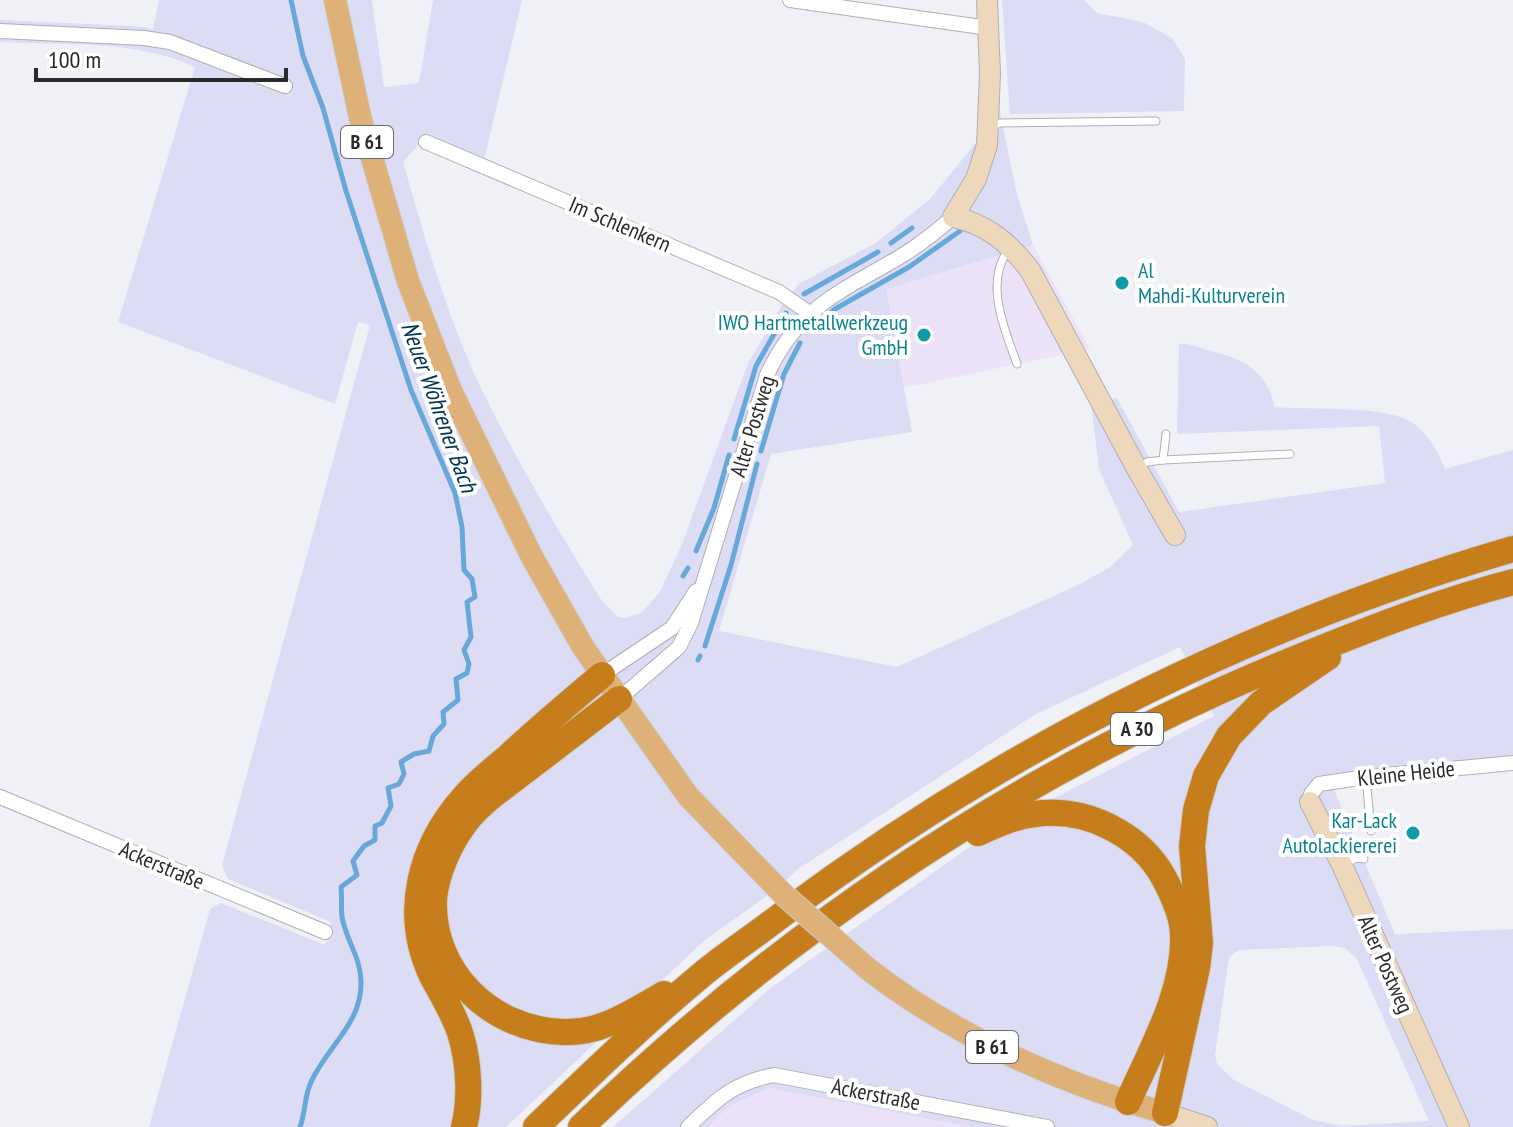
<svg xmlns="http://www.w3.org/2000/svg" width="1513" height="1127" font-family="'PT Sans Narrow',sans-serif">
	<style>
		.industrial { fill: #ece3f8 }
		.green { fill: #dcddf5; fill-rule: evenodd }
		.lines { fill: none; stroke-linecap: round; stroke-linejoin: round }
		.stream { stroke: #67a7d9; stroke-width: 5 }
		.lane-casing { stroke: #afafb4; stroke-width: 9 }
		.street-casing { stroke: #afafb4; stroke-width: 16 }
		.secondary-casing { stroke: #afafb4; stroke-width: 22 }
		.primary-casing { stroke: #ccc; stroke-width: 24 }
		.highway-casing { stroke: #ccc; stroke-width: 28 }
		.lane { stroke: #fff; stroke-width: 7 }
		.street { stroke: #fff; stroke-width: 14 }
		.secondary { stroke: #eed8bb; stroke-width: 20 }
		.primary { stroke: #ddb177; stroke-width: 22 }
		.highway { stroke: #c67d1c; stroke-width: 26 }
		.primary-bridge-casing { stroke: #ccc; stroke-width: 24; stroke-linecap: butt }
		.primary-bridge { stroke: #ddb177; stroke-width: 22 }
		.culture-dot { fill: #0f9aa8; stroke: #fff; stroke-width: 3 }
		.labels { text-anchor: middle; stroke-width: 8; stroke-linejoin: round; paint-order: stroke }
		.shield { fill: #fff; stroke: #6a6a6b; stroke-width: 2 }
		.shield-label { font-size: 20px; font-weight: bold; fill: #2a2a2c }
		.street-label { font-size: 22px; fill: #2a2a2c; stroke: #fff }
		.culture-label { font-size: 22px; fill: #0d838f; stroke: #fff; text-anchor: end }
		.water-label { font-size: 24px; font-style: italic; fill: #003354; stroke: #fff }
	</style>
	<rect width="100%" height="100%" fill="#f0f1f6"/>
	<g class="industrial">
		<path d="M1033,245L1090,349L904,388L885,289Z"/>
		<path d="M769,1088L970,1127H708L729,1106Z"/>
	</g>
	<g class="green">
		<path d="M159,0H372L384,87L419,83L433,0H522L482,169L420,143L403,162C425,239 447,316 481,388C517,462 559,532 602,601L618,617L626,618L642,612L660,592L682,544L748,363L787,297L800,283L876,243L930,199L1000,113L1017,194L1033,245L886,289L912,432L771,454L719,631L897,667L1080,584L1110,567L1133,545L1099,469L1091,402L1117,398L1179,512L1385,483L1379,426L1177,434L1179,344C1188,343 1195,346 1204,349C1242,359 1265,367 1275,407C1308,410 1388,405 1413,423C1429,435 1438,451 1445,469L1513,450V758L1329,778L1395,934L1513,929V1127H970L769,1088L729,1106L708,1127H613L772,987L996,828L1214,716L1180,647L1036,714L798,869L775,890L704,941L506,1127H149L210,909L221,903L325,945L331,922L228,879L222,865L370,325L358,322L335,404L118,322L195,67C139,40 61,45 0,42V20L133,26L153,29ZM1332,946L1345,948L1357,959L1429,1121L1341,1126L1311,1119L1234,1080L1217,1064L1215,1055L1229,957L1239,950Z"/>
		<path d="M1002,0H1084L1097,13L1143,22L1172,38L1185,59L1184,111L1010,114Z"/>
	</g>
	<g class="lines">
		<g class="stream">
			<path d="M291,0L303,56L323,108L346,191L411,390L455,493L462,527L464,570L472,579L475,597L467,602L471,637L464,650L469,664L467,673L456,679L458,700L443,712L444,724L433,736L429,751L414,754L401,762L404,774L399,784L388,788L391,806L382,823L375,826V840L364,846L353,861L357,875L341,887C342,897 341,908 342,917C346,940 361,958 361,982C362,1023 328,1046 312,1080C304,1095 306,1111 300,1127"/>
			<path d="M891,243L912,228"/>
			<path d="M804,294L878,252"/>
			<path d="M809,331L835,309L909,267L960,231"/>
			<path d="M734,439L756,366L786,313"/>
			<path d="M761,451L784,374L800,343"/>
			<path d="M696,551L714,508L729,455"/>
			<path d="M683,576L688,568"/>
			<path d="M705,646L731,565L757,464"/>
			<path d="M698,660L700,656"/>
		</g>
		<defs>
			<g id="lane">
				<path d="M991,127L1000,123L1156,121"/>
				<path d="M1008,250C984,284 1005,330 1017,364"/>
				<path d="M1163,460L1166,434"/>
				<path d="M1138,468L1147,462L1163,460L1290,454"/>
				<path d="M1366,777L1371,831"/>
				<path d="M1344,864L1356,858L1364,859"/>
			</g>
			<g id="street">
				<path d="M790,0L989,28"/>
				<path d="M0,31L144,38L170,42L285,86"/>
				<path d="M426,142L779,292L809,313"/>
				<path d="M602,675L672,628L696,591"/>
				<path d="M619,699L679,647L691,623L767,375C798,308 838,293 898,258C918,246 936,232 953,217"/>
				<path d="M0,797L325,932"/>
				<path d="M1310,802L1311,794L1319,784L1366,777L1513,763"/>
				<path d="M688,1127C717,1099 733,1083 774,1075L1047,1127"/>
			</g>
			<g id="secondary">
				<path d="M987,0L990,73L987,145L976,179L953,217C987,224 1009,243 1030,270L1137,469L1175,535"/>
				<path d="M1310,802L1342,865L1459,1127"/>
				<path d="M1165,1113L1207,1127"/>
			</g>
			<g id="primary">
				<path d="M335,0L360,117L408,281L451,391L532,557L583,647L688,796L784,895"/>
				<path d="M868,969C956,1037 1058,1082 1165,1113"/>
			</g>
			<g id="highway">
				<path d="M619,699C585,725 551,751 517,777C499,791 476,806 463,826C449,845 436,875 434,899C431,973 492,1030 563,1032C601,1034 632,1012 664,994"/>
				<path d="M978,833C996,825 1015,816 1035,814C1086,807 1140,834 1164,878C1173,895 1183,916 1183,935C1185,993 1150,1051 1128,1102"/>
				<path d="M1165,1113L1197,968L1200,943L1192,846L1196,810L1206,776L1229,736L1261,703L1328,657"/>
				<path d="M464,1127C471,1100 469,1063 461,1036C455,1015 442,995 432,976C402,913 420,846 465,796C478,781 495,768 510,755C540,727 571,701 602,675"/>
				<path d="M536,1127C591,1074 646,1021 705,972C730,952 757,934 783,914C1003,750 1249,626 1513,549"/>
				<path d="M581,1127C792,923 1035,763 1307,654C1374,627 1443,600 1513,582"/>
			</g>
		</defs>
		<use href="#lane" class="lane-casing"/>
		<use href="#street" class="street-casing"/>
		<use href="#secondary" class="secondary-casing"/>
		<use href="#primary" class="primary-casing"/>
		<use href="#highway" class="highway-casing"/>
		<use href="#lane" class="lane"/>
		<use href="#street" class="street"/>
		<use href="#secondary" class="secondary"/>
		<use href="#primary" class="primary"/>
		<use href="#highway" class="highway"/>
		<defs>
			<path id="primary-bridge" d="M784,895L868,969"/>
		</defs>
		<use href="#primary-bridge" class="primary-bridge-casing"/>
		<use href="#primary-bridge" class="primary-bridge"/>
	</g>
	<g class="culture-dot">
		<circle cx="1122" cy="283" r="8"/>
		<circle cx="924" cy="335" r="8"/>
		<circle cx="1413" cy="833" r="8"/>
	</g>
	<g class="labels">
		<g class="shield">
			<rect x="341" y="126" width="52" height="32" rx="6"/>
			<rect x="1111" y="713" width="52" height="32" rx="6"/>
			<rect x="966" y="1031" width="52" height="32" rx="6"/>
		</g>
		<g class="shield-label">
			<text x="367" y="149">B 61</text>
			<text x="1137" y="736">A 30</text>
			<text x="992" y="1054">B 61</text>
		</g>
		<g class="street-label">
			<text transform="translate(620 224) rotate(23)" y="8">Im Schlenkern</text>
			<text transform="translate(752 426) rotate(-73)" y="8">Alter Postweg</text>
			<text transform="translate(1406 773) rotate(-6)" y="8">Kleine Heide</text>
			<text transform="translate(162 865) rotate(23)" y="8">Ackerstraße</text>
			<text transform="translate(1386 964) rotate(66)" y="8">Alter Postweg</text>
			<text transform="translate(876 1094) rotate(11)" y="8">Ackerstraße</text>
		</g>
		<g class="culture-label">
			<text x="1138" y="278" text-anchor="start">Al<tspan x="1138" dy="25">Mahdi-Kulturverein</tspan></text>
			<text x="908" y="330">IWO Hartmetallwerkzeug<tspan x="908" dy="25">GmbH</tspan></text>
			<text x="1397" y="828">Kar-Lack<tspan x="1397" dy="25">Autolackiererei</tspan></text>
		</g>
		<g class="water-label">
			<text transform="translate(439 407) rotate(70)" y="8">Neuer Wöhrener Bach</text>
		</g>
	</g>
	<path d="M36 68v12h250v-12" fill="none" stroke="#2a2a2c" stroke-width="4"/>
	<text x="48" y="68" font-size="24" fill="#2a2a2c" stroke="#ffffff" stroke-width="6" paint-order="stroke">100 m</text>
</svg>
